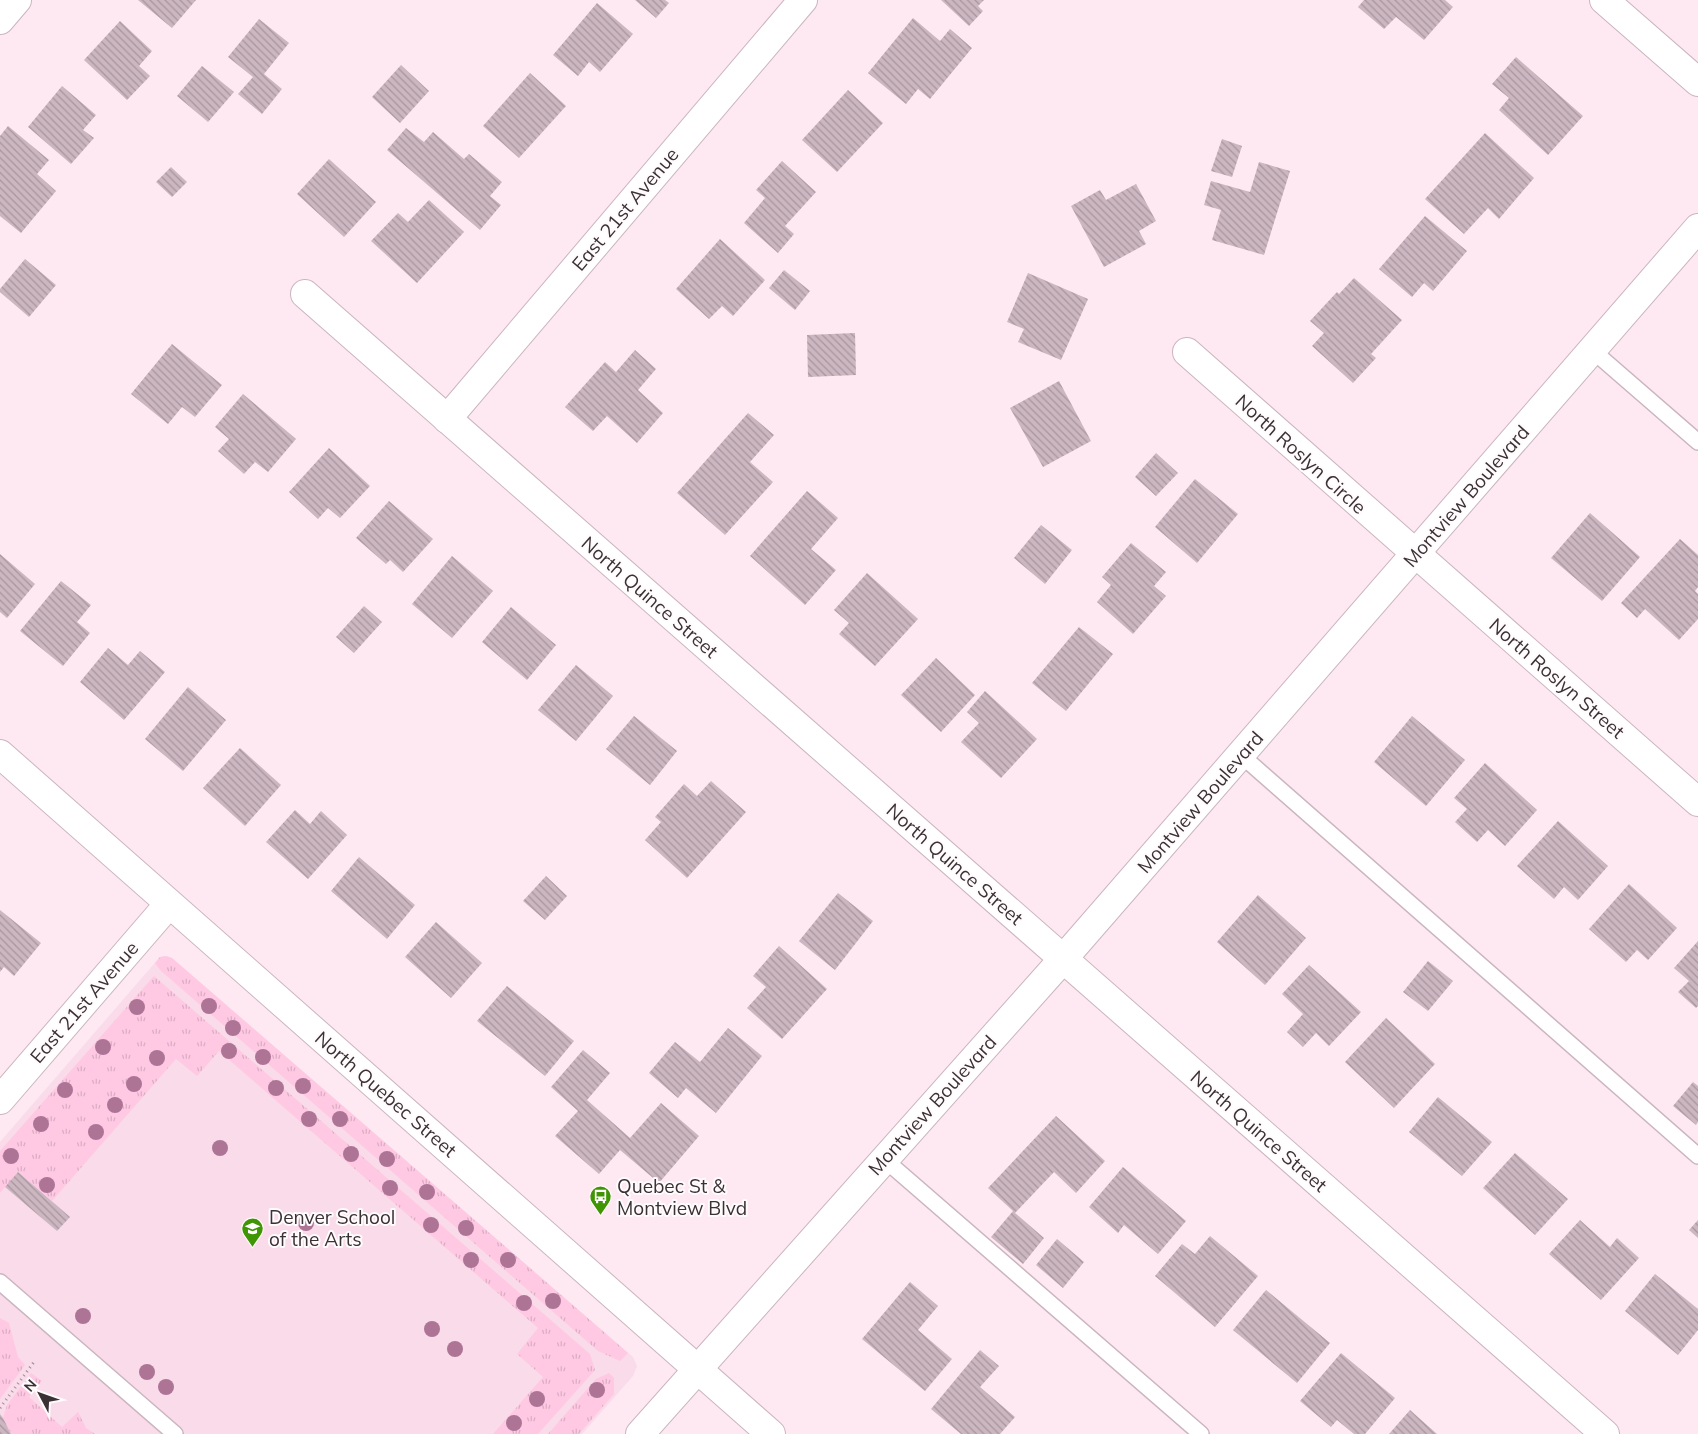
<svg xmlns="http://www.w3.org/2000/svg" width="1698" height="1434" font-family="Mulish,sans-serif">
	<style>
		.built { fill: #f9dbe9 }
		.grass { fill: url(#grass-tufts) }
		.building { fill: url(#building-back-hatch) }
		.lines { fill: none; stroke-linecap: round; stroke-linejoin: round }
		.lane-casing { stroke: #cbb5bf; stroke-width: 18 }
		.street-casing { stroke: #cbb5bf; stroke-width: 30 }
		.secondary-casing { stroke: #cbb5bf; stroke-width: 30 }
		.primary-casing { stroke: #cbb5bf; stroke-width: 30 }
		.path { stroke: #9c8d94; stroke-width: 3; stroke-dasharray: 1 4; stroke-linecap: butt }
		.lane { stroke: #fff; stroke-width: 15 }
		.street { stroke: #fff; stroke-width: 28 }
		.secondary { stroke: #fff; stroke-width: 28 }
		.primary { stroke: #fff; stroke-width: 28 }
		.tree { fill: #ad7496 }
		.labels { text-anchor: middle; stroke-width: 4; stroke-linejoin: round; paint-order: stroke }
		.street-label { font-size: 19px; fill: #3a3135; stroke: #fffbfd }
		.poi-label { font-size: 19px; fill: #3a3135; stroke: #fffbfd; text-anchor: start }
	</style>
	<defs>
		<pattern id="grass-tufts" width="24" height="20" patternUnits="userSpaceOnUse" patternTransform="scale(1.25)"><rect width="24" height="20" fill="#ffc9e4"/><path d="M3 7l-1-3M5 7V3M7 7l1-3M15 17l-1-3M17 17v-4M19 17l1-3" fill="none" stroke="#dbadc4"/></pattern>
		<pattern id="building-back-hatch" width="6" height="6" patternUnits="userSpaceOnUse" patternTransform="scale(1.25)"><rect width="6" height="6" fill="#ccb7c1"/><path d="M-1 5l2 2M0 0l6 6M5-1l2 2" fill="none" stroke="#a7959e"/></pattern>
	</defs>
	<rect width="100%" height="100%" fill="#fee8f2"/>
	<path class="built" d="M166,956L172,958L633,1357L637,1366L633,1376L582,1434H0V1142L160,957Z"/>
	<g class="grass">
		<path d="M166,956L172,958L628,1353L620,1361L598,1351L160,970L155,963L160,957Z"/>
		<path d="M154,976L590,1354L595,1370L538,1434H493L543,1377L517,1354L538,1328L219,1051L197,1076L176,1059L52,1201L18,1172L0,1193V1151Z"/>
		<path d="M0,1318L9,1323L18,1357L25,1365L0,1399Z"/>
		<path d="M31,1373L42,1381L29,1397L62,1427L78,1412L86,1428L95,1434H11L3,1418L7,1405Z"/>
		<path d="M609,1373L614,1378V1394L579,1434H548L596,1379Z"/>
	</g>
	<g class="building">
		<path d="M138,0H196L172,28Z"/>
		<path d="M635,0H665L669,3L656,18Z"/>
		<path d="M941,0H984L978,6L983,11L969,26Z"/>
		<path d="M1364,0H1445L1453,7L1424,40L1396,17L1384,29L1358,7Z"/>
		<path d="M597,3L633,34L600,72L589,62L578,76L553,55Z"/>
		<path d="M913,18L940,41L950,29L972,48L930,99L918,89L906,104L868,73Z"/>
		<path d="M259,19L289,43L264,74L282,89L262,114L238,94L253,77L228,57Z"/>
		<path d="M120,21L152,51L139,66L150,76L127,100L84,60Z"/>
		<path d="M1516,57L1583,116L1548,155L1499,110L1509,98L1492,84Z"/>
		<path d="M401,65L429,91L400,123L372,97Z"/>
		<path d="M202,66L234,92L208,122L177,96Z"/>
		<path d="M530,73L566,106L519,158L483,126Z"/>
		<path d="M62,86L96,115L83,130L94,138L71,164L28,127Z"/>
		<path d="M848,90L883,123L837,172L802,140Z"/>
		<path d="M8,126L49,160L37,174L56,191L21,233L0,216V136Z"/>
		<path d="M406,128L424,142L433,132L464,159L469,154L502,182L490,196L501,205L480,230L387,150Z"/>
		<path d="M1485,133L1534,178L1499,219L1488,208L1464,234L1425,199Z"/>
		<path d="M1222,139L1242,146L1232,177L1211,171Z"/>
		<path d="M329,159L376,202L344,237L297,194Z"/>
		<path d="M782,161L816,192L785,226L794,234L778,253L744,223L765,198L756,190Z"/>
		<path d="M1259,162L1290,171L1264,255L1212,240L1221,210L1204,205L1211,181L1250,192Z"/>
		<path d="M171,167L187,182L172,197L156,182Z"/>
		<path d="M1136,184L1156,221L1139,231L1146,244L1104,267L1071,206L1100,190L1106,200Z"/>
		<path d="M429,200L464,232L417,283L371,241L398,213L408,222Z"/>
		<path d="M1425,216L1467,251L1433,291L1424,283L1412,297L1379,269Z"/>
		<path d="M720,239L765,280L733,316L722,306L709,319L676,289Z"/>
		<path d="M25,259L56,285L29,317L0,292V289Z"/>
		<path d="M784,270L810,291L795,310L769,288Z"/>
		<path d="M1028,273L1088,299L1061,360L1018,342L1024,329L1007,322Z"/>
		<path d="M1354,278L1402,320L1371,354L1376,358L1353,383L1312,346L1324,333L1310,321L1337,292L1339,294Z"/>
		<path d="M855,333L856,375L808,377L807,335Z"/>
		<path d="M172,344L222,385L195,417L182,407L168,424L131,394Z"/>
		<path d="M635,350L656,369L638,390L663,413L637,443L607,416L593,431L565,407L605,362L616,372Z"/>
		<path d="M1059,381L1091,441L1043,467L1010,408Z"/>
		<path d="M243,394L296,439L268,472L255,462L244,474L218,451L229,439L215,427Z"/>
		<path d="M748,413L774,435L750,462L773,482L725,535L677,493Z"/>
		<path d="M329,448L370,486L340,518L328,508L318,519L289,492Z"/>
		<path d="M1156,453L1178,473L1156,496L1135,477Z"/>
		<path d="M1195,479L1238,514L1197,563L1155,527Z"/>
		<path d="M807,491L838,518L811,549L836,570L805,605L750,556Z"/>
		<path d="M389,501L433,539L403,572L390,560L386,564L356,538Z"/>
		<path d="M1590,513L1640,557L1602,601L1551,558Z"/>
		<path d="M1041,525L1072,550L1045,584L1014,558Z"/>
		<path d="M1680,539L1698,555V587L1695,591L1698,594V619L1679,640L1645,609L1637,618L1621,603Z"/>
		<path d="M1131,543L1166,572L1154,586L1166,596L1133,634L1097,602L1111,585L1102,577Z"/>
		<path d="M0,554L35,584L7,618L0,612Z"/>
		<path d="M452,556L493,591L452,638L412,604Z"/>
		<path d="M867,573L918,619L875,666L839,634L849,623L834,610Z"/>
		<path d="M61,581L91,605L77,622L90,633L63,666L20,631Z"/>
		<path d="M364,606L382,622L354,653L336,637Z"/>
		<path d="M511,607L556,645L527,680L482,642Z"/>
		<path d="M1079,627L1113,654L1066,711L1032,683Z"/>
		<path d="M108,648L128,665L140,651L165,672L124,720L80,682Z"/>
		<path d="M936,658L975,695L941,732L901,695Z"/>
		<path d="M576,665L613,696L576,741L538,710Z"/>
		<path d="M188,687L226,720L183,771L145,739Z"/>
		<path d="M985,691L1037,739L1001,778L961,742L979,723L967,712Z"/>
		<path d="M634,716L677,751L650,785L606,749Z"/>
		<path d="M1412,716L1465,760L1426,806L1374,762Z"/>
		<path d="M240,748L281,785L245,826L203,788Z"/>
		<path d="M1485,763L1537,810L1505,846L1488,830L1477,842L1455,822L1467,809L1454,798Z"/>
		<path d="M711,781L746,812L687,878L645,840L661,822L655,817L684,784L697,796Z"/>
		<path d="M295,810L310,824L321,811L347,835L308,879L266,842Z"/>
		<path d="M1558,821L1608,866L1578,900L1564,887L1554,899L1517,866Z"/>
		<path d="M359,857L415,905L387,939L331,891Z"/>
		<path d="M546,876L567,896L545,920L523,901Z"/>
		<path d="M1629,884L1677,928L1648,960L1637,950L1626,962L1589,929Z"/>
		<path d="M838,893L873,921L835,970L799,941Z"/>
		<path d="M1258,895L1306,938L1265,985L1217,942Z"/>
		<path d="M0,910L41,943L14,976L4,967L0,972Z"/>
		<path d="M436,922L482,963L451,998L405,957Z"/>
		<path d="M1698,941V1006L1696,1008L1678,992L1689,981L1674,968Z"/>
		<path d="M779,946L827,989L782,1039L747,1008L766,987L753,976Z"/>
		<path d="M1428,961L1453,981L1428,1011L1403,992Z"/>
		<path d="M1309,965L1361,1012L1329,1046L1316,1033L1303,1047L1287,1032L1303,1014L1282,994Z"/>
		<path d="M507,986L574,1041L545,1076L477,1021Z"/>
		<path d="M1386,1018L1435,1064L1394,1108L1345,1062Z"/>
		<path d="M728,1028L762,1056L716,1113L686,1088L678,1098L649,1073L675,1042L700,1062Z"/>
		<path d="M583,1050L610,1073L587,1100L630,1138L661,1103L699,1136L659,1183L620,1150L599,1174L555,1136L578,1111L551,1087Z"/>
		<path d="M1693,1082L1698,1086V1122L1696,1125L1673,1106Z"/>
		<path d="M1438,1097L1492,1142L1462,1176L1409,1132Z"/>
		<path d="M1056,1116L1105,1161L1076,1193L1054,1172L1015,1213L1044,1238L1023,1264L991,1237L1013,1211L988,1188Z"/>
		<path d="M1515,1153L1568,1199L1535,1235L1483,1188Z"/>
		<path d="M1123,1167L1186,1221L1158,1254L1124,1225L1118,1233L1089,1207Z"/>
		<path d="M18,1172L70,1217L57,1231L5,1187Z"/>
		<path d="M1580,1220L1610,1247L1617,1238L1639,1258L1601,1300L1549,1254Z"/>
		<path d="M1698,1220V1238L1689,1230Z"/>
		<path d="M1210,1236L1258,1276L1215,1327L1155,1276L1182,1244L1195,1254Z"/>
		<path d="M1057,1239L1084,1262L1063,1288L1036,1265Z"/>
		<path d="M1655,1274L1698,1309V1330L1678,1355L1625,1311Z"/>
		<path d="M910,1282L938,1306L918,1330L952,1359L925,1391L862,1339Z"/>
		<path d="M1266,1290L1330,1343L1297,1383L1233,1330Z"/>
		<path d="M980,1350L999,1366L980,1387L1015,1417L1000,1434H961L931,1409Z"/>
		<path d="M1341,1353L1395,1398L1365,1434H1354L1337,1420L1331,1427L1300,1401Z"/>
		<path d="M1410,1410L1437,1434H1389Z"/>
		<path d="M0,1414L3,1418L11,1434H0Z"/>
	</g>
	<g class="lines">
		<defs>
			<g id="lane">
				<path d="M1592,350L1698,442"/>
				<path d="M1241,755L1698,1156"/>
				<path d="M884,1159L1201,1434"/>
				<path d="M0,1282L175,1434"/>
			</g>
			<g id="street">
				<path d="M1604,0L1698,82"/>
				<path d="M0,20L17,0"/>
				<path d="M305,294L1605,1434"/>
				<path d="M1187,352L1698,802"/>
				<path d="M447,419L803,0"/>
				<path d="M0,1100L169,904"/>
			</g>
			<path id="secondary" d="M640,1434L1063,959L1698,228"/>
			<path id="primary" d="M0,754L771,1434"/>
		</defs>
		<use href="#lane" class="lane-casing"/>
		<use href="#street" class="street-casing"/>
		<use href="#secondary" class="secondary-casing"/>
		<use href="#primary" class="primary-casing"/>
		<path class="path" d="M0,1408L34,1362"/>
		<use href="#lane" class="lane"/>
		<use href="#street" class="street"/>
		<use href="#secondary" class="secondary"/>
		<use href="#primary" class="primary"/>
	</g>
	<g class="tree">
		<circle cx="209" cy="1006" r="8"/>
		<circle cx="137" cy="1007" r="8"/>
		<circle cx="233" cy="1028" r="8"/>
		<circle cx="103" cy="1047" r="8"/>
		<circle cx="229" cy="1051" r="8"/>
		<circle cx="263" cy="1057" r="8"/>
		<circle cx="157" cy="1058" r="8"/>
		<circle cx="134" cy="1084" r="8"/>
		<circle cx="303" cy="1086" r="8"/>
		<circle cx="276" cy="1088" r="8"/>
		<circle cx="65" cy="1090" r="8"/>
		<circle cx="115" cy="1105" r="8"/>
		<circle cx="309" cy="1119" r="8"/>
		<circle cx="340" cy="1119" r="8"/>
		<circle cx="41" cy="1124" r="8"/>
		<circle cx="96" cy="1132" r="8"/>
		<circle cx="220" cy="1148" r="8"/>
		<circle cx="351" cy="1154" r="8"/>
		<circle cx="11" cy="1156" r="8"/>
		<circle cx="387" cy="1159" r="8"/>
		<circle cx="47" cy="1185" r="8"/>
		<circle cx="390" cy="1188" r="8"/>
		<circle cx="427" cy="1192" r="8"/>
		<circle cx="306" cy="1223" r="8"/>
		<circle cx="431" cy="1225" r="8"/>
		<circle cx="466" cy="1228" r="8"/>
		<circle cx="471" cy="1260" r="8"/>
		<circle cx="508" cy="1260" r="8"/>
		<circle cx="553" cy="1301" r="8"/>
		<circle cx="524" cy="1303" r="8"/>
		<circle cx="83" cy="1316" r="8"/>
		<circle cx="432" cy="1329" r="8"/>
		<circle cx="455" cy="1349" r="8"/>
		<circle cx="147" cy="1372" r="8"/>
		<circle cx="166" cy="1387" r="8"/>
		<circle cx="597" cy="1390" r="8"/>
		<circle cx="537" cy="1399" r="8"/>
		<circle cx="514" cy="1423" r="8"/>
	</g>
	<defs>
		<symbol id="bus-pin" viewBox="-11 -11 22 30"><path d="M0 17L-7.5 6A9.5 9.5 0 1 1 7.5 6Z" fill="#409503" stroke="#fffbfd"/><path d="M-5-6H5V4H4V6H2V4H-2V6H-4V4H-5ZM-3.5-4V0h7V-4ZM-3.5 1.2v1.5H-2V1.2ZM2 1.2v1.5H3.5V1.2Z" fill="#fff"/></symbol>
		<symbol id="school-pin" viewBox="-11 -11 22 30"><path d="M0 17L-7.5 6A9.5 9.5 0 1 1 7.5 6Z" fill="#409503" stroke="#fffbfd"/><path d="M0-5L7-2L0 1L-7-2ZM-4 1L0 2.5L4 1V4Q0 6-4 4Z" fill="#fff"/></symbol>
	</defs>
	<g fill-rule="evenodd">
		<use href="#bus-pin" x="588" y="1184" width="25" height="34"/>
		<use href="#school-pin" x="240" y="1216" width="25" height="34"/>
	</g>
	<g class="labels">
		<g class="street-label">
			<text transform="translate(625 209) rotate(-50)" y="7">East 21st Avenue</text>
			<text transform="translate(1301 454) rotate(42)" y="7">North Roslyn Circle</text>
			<text transform="translate(1466 496) rotate(-49)" y="7">Montview Boulevard</text>
			<text transform="translate(650 597) rotate(41)" y="7">North Quince Street</text>
			<text transform="translate(1557 678) rotate(41)" y="7">North Roslyn Street</text>
			<text transform="translate(1200 802) rotate(-49)" y="7">Montview Boulevard</text>
			<text transform="translate(955 864) rotate(41)" y="7">North Quince Street</text>
			<text transform="translate(84 1002) rotate(-49)" y="7">East 21st Avenue</text>
			<text transform="translate(386 1094) rotate(41)" y="7">North Quebec Street</text>
			<text transform="translate(932 1105) rotate(-48)" y="7">Montview Boulevard</text>
			<text transform="translate(1259 1131) rotate(41)" y="7">North Quince Street</text>
		</g>
		<g class="poi-label">
			<text x="617" y="1193">Quebec St &amp;<tspan x="617" dy="22">Montview Blvd</tspan></text>
			<text x="269" y="1224">Denver School<tspan x="269" dy="22">of the Arts</tspan></text>
		</g>
	</g>
	<g transform="translate(40 1394) rotate(311)" stroke="#fffbfd" stroke-width="4" paint-order="stroke">
	<path d="M0-4L9 19L0 12L-9 19Z" fill="#3a3135"/>
	<text y="-8" font-size="14" font-weight="bold" text-anchor="middle" fill="#3a3135">N</text>
	</g>
</svg>
